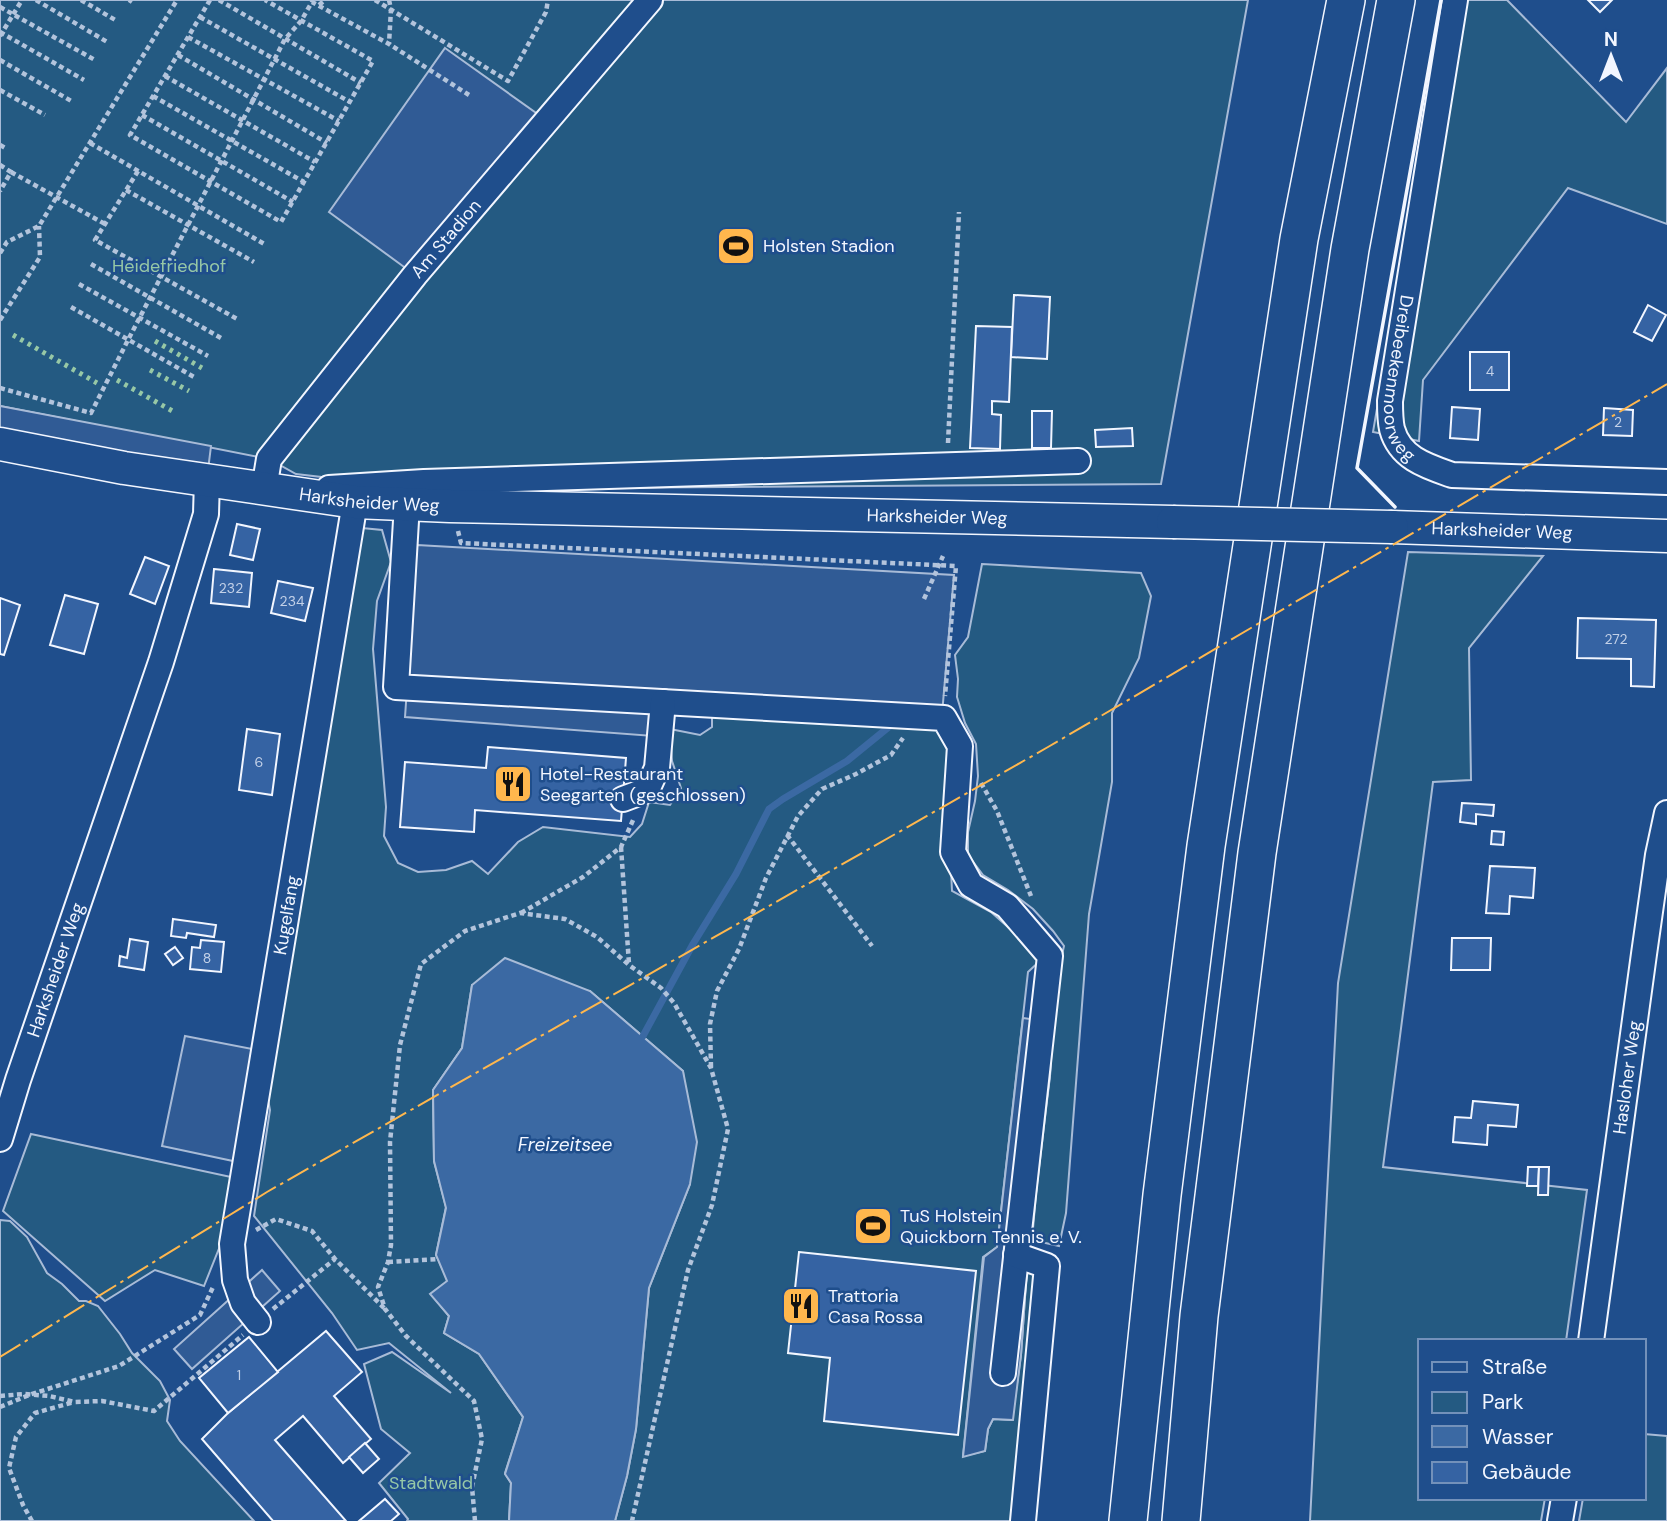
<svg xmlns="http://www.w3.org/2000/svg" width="1667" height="1521" font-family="'DM Sans',sans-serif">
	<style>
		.green { fill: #245a82; stroke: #a8bbd7; stroke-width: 2 }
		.parking { fill: #305b95; stroke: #a8bbd7; stroke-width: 2 }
		.water { fill: #3b69a3; stroke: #a8bbd7; stroke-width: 2 }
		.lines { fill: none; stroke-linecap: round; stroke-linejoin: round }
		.stream { stroke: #3b69a3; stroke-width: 7 }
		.building { fill: #3563a3; stroke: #f2f6ff; stroke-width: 2 }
		.minor-casing { stroke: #f2f6ff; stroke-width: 28 }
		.major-casing { stroke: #f2f6ff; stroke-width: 35 }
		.highway-casing { stroke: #f2f6ff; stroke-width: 40 }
		.path { stroke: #b3c4dc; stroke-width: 4.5; stroke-dasharray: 5 3.5; stroke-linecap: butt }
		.minor { stroke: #1f4e8c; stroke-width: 24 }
		.major { stroke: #1f4e8c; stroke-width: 32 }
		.highway { stroke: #1f4e8c; stroke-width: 37 }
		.major-bridge-casing { stroke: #f2f6ff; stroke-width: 35; stroke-linecap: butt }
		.major-bridge { stroke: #1f4e8c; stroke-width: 32 }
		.hedge { stroke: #97c8a6; stroke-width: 5; stroke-dasharray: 3.5 5; stroke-linecap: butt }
		.wall { stroke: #f2f6ff; stroke-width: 3.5 }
		.power { stroke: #ffb74d; stroke-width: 2; stroke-dasharray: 24 5 3.5 5; stroke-linecap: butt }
		.labels { text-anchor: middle; stroke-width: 5; stroke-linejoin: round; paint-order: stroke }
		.number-label { font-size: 14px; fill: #c3d1e8 }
		.street-label { font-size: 18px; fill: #f2f6ff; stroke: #1f4e8c }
		.poi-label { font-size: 18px; fill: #f2f6ff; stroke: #1f4e8c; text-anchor: start }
		.park-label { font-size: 18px; fill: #97c8a6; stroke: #1f4e8c }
		.water-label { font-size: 19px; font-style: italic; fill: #f2f6ff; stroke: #1f4e8c }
	</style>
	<rect width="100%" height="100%" fill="#1f4e8c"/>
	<g class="green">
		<path d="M0,0H1248L1161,484L425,489L296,474L269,459L0,406Z"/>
		<path d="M1447,0H1507L1626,122L1667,68V224L1568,188L1423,380L1419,441L1373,432Z"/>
		<path d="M362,528L382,530L391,562L377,601L373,649L386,807L384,836L398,863L418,872L446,870L472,861L488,874L518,842L543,827L630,837L642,824L649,802L670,805L681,788L672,761L670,729L700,735L712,727V716L877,723L964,732L949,828L952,891L991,912L1043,958L1028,972L997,1247L983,1257L963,1456L985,1451L988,1429L993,1419L1012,1420L1021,1355L1027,1268L1040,1275L1015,1521H615L627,1476L636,1429L649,1288L690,1184L683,1071L590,991L472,985L462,1048L433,1090L434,1161L446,1207L436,1255L448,1281L431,1294L449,1316L444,1333L479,1354L523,1417L505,1473L511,1483L509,1521H407L408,1519L379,1483L410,1453L381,1429L364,1364L392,1352L451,1393L389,1343L357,1350L332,1313L254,1216L270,1110L263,1073Z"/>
		<path d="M1408,552L1543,556L1469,648L1471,780L1433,782L1383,1167L1587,1190L1566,1341H1420V1498H1545L1541,1521H1310L1338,983Z"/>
		<path d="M982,564L1141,573L1151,596L1139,658L1112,713V782L1089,914L1066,1213L1059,1246L1032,1240L1040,1148L1050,1076L1056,982L1064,946L1053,931L1033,909L1008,890L983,875L968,855V832L975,801L978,776L976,744L965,723L957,697L958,679L955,655L968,637Z"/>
		<path d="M31,1134L231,1177L220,1246L204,1286L155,1270L105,1301L3,1211Z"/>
		<path d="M0,1220L10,1221L27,1237L47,1273L62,1284L79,1301H86L98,1306L120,1334L132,1353L160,1381L170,1400L167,1421L180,1441L254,1521H0Z"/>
		<path d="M1644,1434L1667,1436V1521H1579L1583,1498H1644Z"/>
	</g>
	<g class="parking">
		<path d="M445,48L546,120L415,275L329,212Z"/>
		<path d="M0,406L211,446L207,478L0,444Z"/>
		<path d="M417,545L954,575L941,726L655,714L653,736L405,717Z"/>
		<path d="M1023,1018L1052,1022L1050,1076L1027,1268L1021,1355L1013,1420L993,1419L988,1429L985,1451L963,1457L984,1257L997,1247Z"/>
		<path d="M185,1036L257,1050L233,1161L162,1146Z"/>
		<path d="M262,1270L280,1291L192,1369L174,1349Z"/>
	</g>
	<path class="water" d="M505,958L590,991L683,1071L697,1142L690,1184L649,1288L636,1429L627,1476L615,1521H509L511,1483L505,1474L523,1417L479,1354L444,1333L449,1316L430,1294L447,1281L436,1255L446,1208L434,1161L433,1090L462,1048L472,985Z"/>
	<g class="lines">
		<path class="stream" d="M643,1036L693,944L736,874L769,809L783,799L847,761L890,726"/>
	</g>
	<g class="building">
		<path d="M1588,0H1612L1600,12Z"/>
		<path d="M1014,295L1050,297L1047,359L1011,357Z"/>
		<path d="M1648,305L1666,315L1652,341L1634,332Z"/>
		<path d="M976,326L1012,327L1009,402L992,401V414L1001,415L1000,449L970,448Z"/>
		<rect x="1470" y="352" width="39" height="38"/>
		<path d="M1452,407L1480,409L1478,440L1450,438Z"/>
		<path d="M1604,408L1633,410L1632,436L1603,435Z"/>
		<path d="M1032,411H1052L1051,448H1032Z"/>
		<path d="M1132,428L1133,446L1096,447L1095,430Z"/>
		<path d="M237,524L260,529L253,560L230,555Z"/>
		<path d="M145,557L169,566L155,604L130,594Z"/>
		<path d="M214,569L252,573L249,607L211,603Z"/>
		<path d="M278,581L313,588L305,621L271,613Z"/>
		<path d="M65,595L98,604L84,654L50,645Z"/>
		<path d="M0,598L20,605L4,655L0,654Z"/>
		<path d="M1578,618L1656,620L1654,687L1631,686V659L1577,658Z"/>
		<path d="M247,729L280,734L272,795L239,790Z"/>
		<path d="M488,747L626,758L621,821L475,810L474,832L400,827L405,762L486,768Z"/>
		<path d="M1462,803L1494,805L1493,816L1476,814V824L1460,822Z"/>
		<path d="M1492,831L1504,832L1503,845L1491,844Z"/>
		<path d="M1490,866L1535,868L1533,898L1510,896L1509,914L1486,913Z"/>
		<path d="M173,919L216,925L214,937L187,933L186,938L171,936Z"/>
		<path d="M1452,938H1491L1490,970H1451Z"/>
		<path d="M130,939L148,942L144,970L119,966L120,956L127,958Z"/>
		<path d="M201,940L224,942L221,972L190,969L192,947L200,948Z"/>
		<path d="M175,947L183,958L173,965L165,954Z"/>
		<path d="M1473,1101L1518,1105L1516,1127L1488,1125L1487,1145L1453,1142L1455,1117L1471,1118Z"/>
		<path d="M1528,1167H1539L1538,1186H1527Z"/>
		<path d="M1539,1167H1549L1548,1195H1538Z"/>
		<path d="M799,1252L976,1271L958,1435L824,1421L830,1358L788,1353Z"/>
		<path d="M326,1331L362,1372L334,1396L371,1439L343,1463L303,1416L275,1440L346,1521H273L202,1439L228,1413Z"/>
		<path d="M249,1337L278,1372L228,1413L199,1378Z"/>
		<path d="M365,1443L379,1459L363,1473L349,1457Z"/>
		<path d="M385,1499L399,1514L391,1521H359Z"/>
	</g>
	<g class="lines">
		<defs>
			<g id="minor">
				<path id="s1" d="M1455,0L1390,401C1390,410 1390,420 1392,429C1400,458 1426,466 1452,475L1667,482"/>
				<path d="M329,488L424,482L1078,461"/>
				<path id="s2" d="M264,489L269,459L415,275L650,0"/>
				<path d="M407,504L396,687L944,718L960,746L953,852L971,885L1007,906L1050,956L1003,1373"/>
				<path d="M623,799L647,790L657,768L663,702"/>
				<path id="s3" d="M0,1139L18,1080L161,662L206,514L207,480"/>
				<path d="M1016,1255L1047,1266L1023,1521"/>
				<path id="s4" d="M258,1322L243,1303L235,1280L232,1244L355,502"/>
				<path id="s5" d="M1591,1341L1644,954L1658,855L1667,813"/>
				<path d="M1560,1521L1564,1498"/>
			</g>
			<g id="major">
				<path id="s6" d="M0,444L124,468L355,502L450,506L1173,522"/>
				<path id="s7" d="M1392,527L1667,536"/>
			</g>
			<g id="highway">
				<path d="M1128,1521L1162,1195L1206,846L1299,239L1346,0"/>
				<path d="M1181,1521L1199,1316L1257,853L1350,249L1396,0"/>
			</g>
		</defs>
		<use href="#minor" class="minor-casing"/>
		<use href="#major" class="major-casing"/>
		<use href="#highway" class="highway-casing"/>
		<g class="path">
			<path d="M36,0L109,43"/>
			<path d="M81,0L117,21"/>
			<path d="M129,0L132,2"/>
			<path d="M210,0L130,135L281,222L373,61L265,0"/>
			<path d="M219,0L361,83"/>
			<path d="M375,0L508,81L546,12L548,0"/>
			<path d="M389,0L391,9L389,44"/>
			<path d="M319,5L325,0"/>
			<path d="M0,7L95,60"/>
			<path d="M200,17L350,102"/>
			<path d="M0,32L84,80"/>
			<path d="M0,36L22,0"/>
			<path d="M188,37L339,121"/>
			<path d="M178,55L327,143"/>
			<path d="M0,60L73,102"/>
			<path d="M165,76L315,162"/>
			<path d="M0,90L45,115"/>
			<path d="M153,96L304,182"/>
			<path d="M142,115L293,202"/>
			<path d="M90,143L266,245"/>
			<path d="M0,145L7,149"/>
			<path d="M0,165L11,172L0,191"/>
			<path d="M138,171L95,240L239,320"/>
			<path d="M11,172L105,224"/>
			<path d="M126,190L254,262"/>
			<path d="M0,253L7,242L39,226L177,0"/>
			<path d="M91,264L221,338"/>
			<path d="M79,284L208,356"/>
			<path d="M71,307L194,377"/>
			<path d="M0,320L40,257L39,226"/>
			<path d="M0,388L91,413L128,340L285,39L301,21L312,2L389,44L469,95"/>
			<path d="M948,443L959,212"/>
			<path d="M458,531L461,543L956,566L945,696"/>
			<path d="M924,599L943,556"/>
			<path d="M981,783L997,811L1031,896"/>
			<path d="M787,835L872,946"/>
			<path d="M621,847L629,964"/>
			<path d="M521,913L583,877L621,847L634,818"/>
			<path d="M711,1067L710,1024L717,991L739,949L766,878L798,816L822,789L856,774L891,755L903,738"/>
			<path d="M256,1230L276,1219L312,1231L335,1259L384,1308"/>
			<path d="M388,1262L438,1259"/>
			<path d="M273,1309L335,1259"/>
			<path d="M0,1396L24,1394L49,1396L75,1402L102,1401L154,1411L243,1335"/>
			<path d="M0,1407L29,1395L119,1366L200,1315L213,1287"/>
			<path d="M32,1521L23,1505L9,1468L16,1437L35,1413L74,1402"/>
			<path d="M475,1521L472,1487L482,1439L474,1401L406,1336L385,1309L378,1287L388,1262L391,1245L390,1142L400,1045L421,964L465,931L520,913L565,919L597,937L629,965L661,988L674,1003L711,1068L728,1129L712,1205L688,1270L632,1521"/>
		</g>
		<use href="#minor" class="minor"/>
		<use href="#major" class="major"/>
		<use href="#highway" class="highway"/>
		<defs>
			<path id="major-bridge" d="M1173,522L1392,527"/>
		</defs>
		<use href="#major-bridge" class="major-bridge-casing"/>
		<use href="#major-bridge" class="major-bridge"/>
		<g class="hedge">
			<path d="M13,335L97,383"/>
			<path d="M155,341L202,368"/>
			<path d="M150,370L189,391"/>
			<path d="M117,380L176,413"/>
		</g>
		<path class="wall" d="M1395,507L1357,468L1441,0"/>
		<path class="power" d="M0,1357L267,1192L1048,747L1667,384"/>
	</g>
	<defs>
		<symbol id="stadium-square" viewBox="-11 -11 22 22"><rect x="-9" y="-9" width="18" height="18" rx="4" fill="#ffb74d" stroke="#1f4e8c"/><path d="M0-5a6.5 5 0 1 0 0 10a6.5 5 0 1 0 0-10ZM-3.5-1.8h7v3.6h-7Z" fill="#111"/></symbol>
		<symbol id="restaurant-square" viewBox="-11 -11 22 22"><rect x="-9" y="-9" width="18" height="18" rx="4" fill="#ffb74d" stroke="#1f4e8c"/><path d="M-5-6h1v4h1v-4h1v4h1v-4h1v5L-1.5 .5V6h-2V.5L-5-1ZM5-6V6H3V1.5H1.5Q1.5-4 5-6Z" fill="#111"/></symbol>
	</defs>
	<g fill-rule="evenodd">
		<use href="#stadium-square" x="714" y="224" width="44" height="44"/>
		<use href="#restaurant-square" x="491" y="762" width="44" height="44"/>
		<use href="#stadium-square" x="851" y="1204" width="44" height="44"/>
		<use href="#restaurant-square" x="779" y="1284" width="44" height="44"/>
	</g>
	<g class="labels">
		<g class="number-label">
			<text x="1490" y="376">4</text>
			<text x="1618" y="427">2</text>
			<text x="231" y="593">232</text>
			<text x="292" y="606">234</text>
			<text x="1616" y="644">272</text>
			<text x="259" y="767">6</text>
			<text x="207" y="963">8</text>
			<text x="239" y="1380">1</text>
		</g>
		<g class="street-label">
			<text dy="6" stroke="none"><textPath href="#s2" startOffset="313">Am Stadion</textPath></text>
			<text dy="6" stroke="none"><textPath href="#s1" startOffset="385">Dreibeekenmoorweg</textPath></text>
			<text dy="6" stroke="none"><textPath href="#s6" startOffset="374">Harksheider Weg</textPath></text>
			<text dy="6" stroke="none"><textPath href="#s6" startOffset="942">Harksheider Weg</textPath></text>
			<text dy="6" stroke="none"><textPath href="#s7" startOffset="110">Harksheider Weg</textPath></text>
			<text dy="6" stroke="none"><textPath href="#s4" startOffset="418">Kugelfang</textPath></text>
			<text dy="6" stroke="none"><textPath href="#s3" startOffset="178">Harksheider Weg</textPath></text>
			<text dy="6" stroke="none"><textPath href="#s5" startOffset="266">Hasloher Weg</textPath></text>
		</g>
		<g class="poi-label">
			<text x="763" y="252">Holsten Stadion</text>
			<text x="540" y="780">Hotel-Restaurant<tspan x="540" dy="21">Seegarten (geschlossen)</tspan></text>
			<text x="900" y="1222">TuS Holstein<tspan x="900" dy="21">Quickborn Tennis e. V.</tspan></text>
			<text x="828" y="1302">Trattoria<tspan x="828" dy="21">Casa Rossa</tspan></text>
		</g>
		<g class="park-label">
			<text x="169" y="272">Heidefriedhof</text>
			<text x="431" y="1489">Stadtwald</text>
		</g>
		<g class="water-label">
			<text x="565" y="1151">Freizeitsee</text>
		</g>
	</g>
	<rect x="1418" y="1339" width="228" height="161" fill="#1f4e8c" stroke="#7391ba" stroke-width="2"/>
	<rect x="1432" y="1362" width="35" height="10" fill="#1f4e8c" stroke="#7391ba" stroke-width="2"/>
	<text x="1482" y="1374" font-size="21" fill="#f2f6ff">Straße</text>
	<rect x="1432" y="1392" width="35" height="21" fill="#245a82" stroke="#7391ba" stroke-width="2"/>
	<text x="1482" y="1409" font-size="21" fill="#f2f6ff">Park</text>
	<rect x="1432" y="1426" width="35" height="21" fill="#3b69a3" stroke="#7391ba" stroke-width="2"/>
	<text x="1482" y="1444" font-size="21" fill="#f2f6ff">Wasser</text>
	<rect x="1432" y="1462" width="35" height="21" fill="#3563a3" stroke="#7391ba" stroke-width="2"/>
	<text x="1482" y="1479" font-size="21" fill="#f2f6ff">Gebäude</text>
	<g transform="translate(1611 56)" stroke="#1f4e8c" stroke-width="5" paint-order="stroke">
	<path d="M0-5L12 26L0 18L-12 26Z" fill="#f2f6ff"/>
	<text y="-10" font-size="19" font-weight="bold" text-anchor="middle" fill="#f2f6ff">N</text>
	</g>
</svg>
